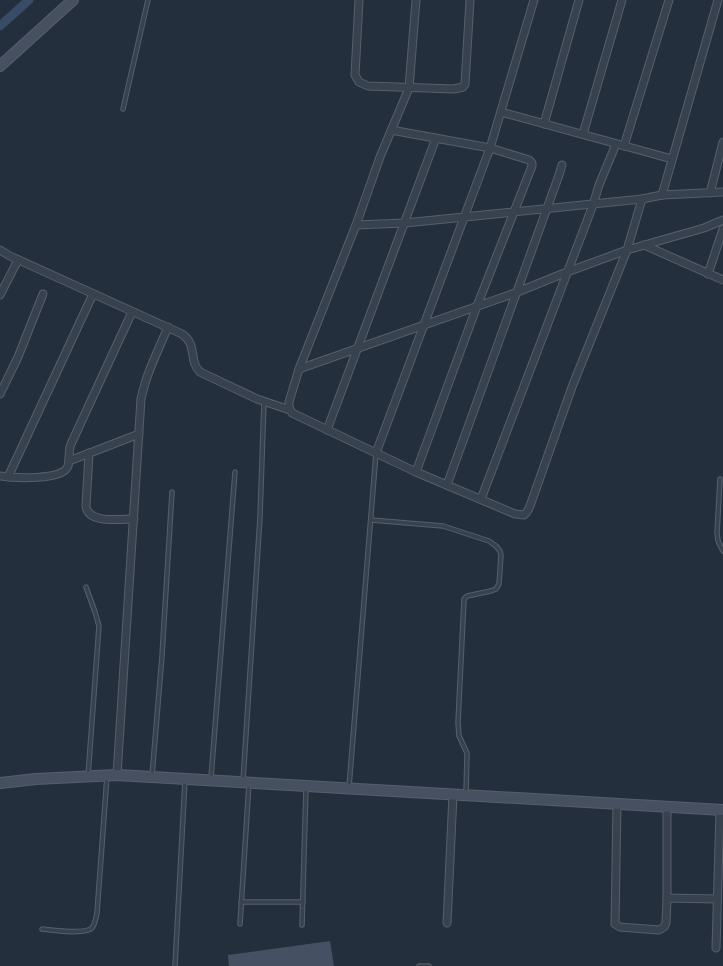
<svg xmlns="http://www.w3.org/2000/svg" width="723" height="966" font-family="'Nunito Sans',sans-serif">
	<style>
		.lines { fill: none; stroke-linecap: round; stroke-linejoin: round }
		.canal { stroke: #394c67; stroke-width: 9 }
		.building { fill: #455162 }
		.service-casing { stroke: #565f6c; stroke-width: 5.5 }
		.minor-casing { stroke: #565f6c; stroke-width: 9 }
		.secondary-casing { stroke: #565f6c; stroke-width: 12 }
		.service { stroke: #38414e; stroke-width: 3.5 }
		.minor { stroke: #38414e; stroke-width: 7 }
		.secondary { stroke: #465061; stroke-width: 10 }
	</style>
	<rect width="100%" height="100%" fill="#242f3e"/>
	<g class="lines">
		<path class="canal" d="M0,26L29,0"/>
	</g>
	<path class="building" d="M330,941L334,966H229L228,955Z"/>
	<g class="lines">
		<defs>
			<g id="service">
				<path d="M123,109L148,0"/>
				<path d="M720,479L717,533L718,541L723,551"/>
				<path d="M371,520L443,526L489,541L496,546L500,551L501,555L499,584L496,589L491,591L467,596L464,599L458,723L459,736L467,753L466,794"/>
				<path d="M86,587L95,612L99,626L88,776"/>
				<path d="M152,776L162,656L172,492"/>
				<path d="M211,778L235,472"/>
				<path d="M243,781L260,517L264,401"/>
				<path d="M349,787L376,453"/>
				<path d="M241,902H303"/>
				<path d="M240,924L249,783"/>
				<path d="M302,925L306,787"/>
				<path d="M42,929C53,930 84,935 92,928C95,924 96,918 97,913L107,776"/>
				<path d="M175,966L185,780"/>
				<path d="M419,966H429"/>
			</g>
			<g id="minor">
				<path d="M359,0L355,75L359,82L368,86L454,89L463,87L465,84L470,0"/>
				<path d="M416,0L409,88L380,157L356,225L299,369L289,402V407L292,413L416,472L515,514L524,515L527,512L530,506L572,387L627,250L642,199"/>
				<path d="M501,112L672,159"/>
				<path d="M544,124L579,0"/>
				<path d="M391,130L490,148L529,160L532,163V166L477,306L416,472"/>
				<path d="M583,134L622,0"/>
				<path d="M624,146L669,0"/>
				<path d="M710,193L723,142"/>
				<path d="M662,195L718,0"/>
				<path d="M356,225L405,223L642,199L662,195L723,192"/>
				<path d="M644,245L723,280"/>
				<path d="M0,250L10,256L182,334C198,345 188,360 200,372L257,399L290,410"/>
				<path d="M708,274L723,229"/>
				<path d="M0,295L18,260"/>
				<path d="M299,369L515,293L567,272L627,250L704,228L723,220"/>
				<path d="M0,394L18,357L43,294"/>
				<path d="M327,430L436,138"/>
				<path d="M89,453L86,506C88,524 120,519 134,519"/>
				<path d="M376,453L490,148L534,0"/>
				<path d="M69,461L139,434"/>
				<path d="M0,476C13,478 63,481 68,466C70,459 68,451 71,444L132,312"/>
				<path d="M8,477L93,294"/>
				<path d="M447,485L559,175L562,165"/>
				<path d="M481,499L593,205L599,185L616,144"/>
				<path d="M117,775L141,399C146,374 158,351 168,327"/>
				<path d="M617,804L615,924L620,927L659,930L664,927L666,923L667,898V806"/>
				<path d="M667,898L717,899"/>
				<path d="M447,923L453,795"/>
				<path d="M716,948L720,810"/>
			</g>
			<g id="secondary">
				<path d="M0,66L73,0"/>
				<path d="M0,783L36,779L117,775L723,810"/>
			</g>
		</defs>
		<use href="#service" class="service-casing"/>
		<use href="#minor" class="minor-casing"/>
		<use href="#secondary" class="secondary-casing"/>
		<use href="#service" class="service"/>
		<use href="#minor" class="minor"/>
		<use href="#secondary" class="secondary"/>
	</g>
</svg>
